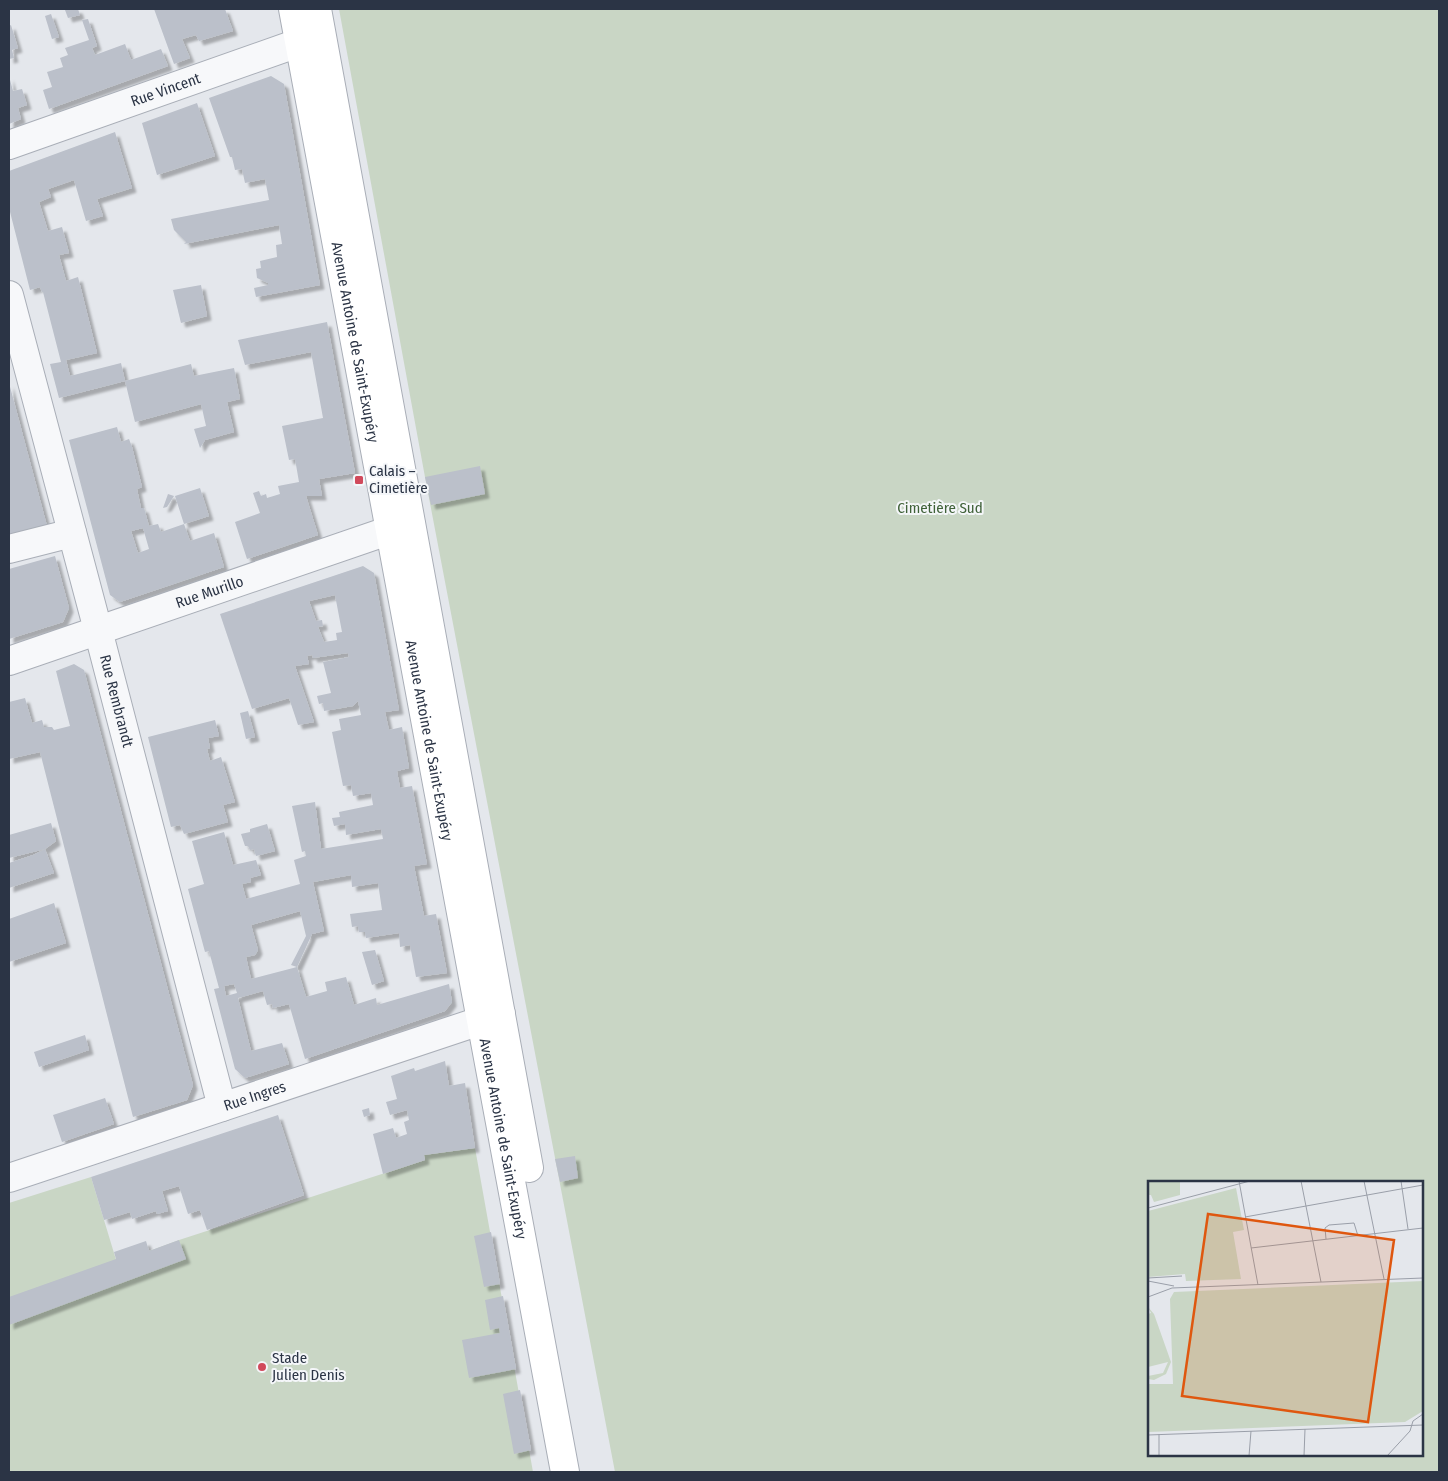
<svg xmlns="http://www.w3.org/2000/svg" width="1448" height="1481" font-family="'Fira Sans Condensed',sans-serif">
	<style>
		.green { fill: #c9d6c5; fill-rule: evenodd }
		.building { fill: #bbc0ca; fill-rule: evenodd; filter: url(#shadow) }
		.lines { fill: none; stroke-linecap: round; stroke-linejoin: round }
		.street-casing { stroke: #a9aeb7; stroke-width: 30 }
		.secondary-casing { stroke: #a9aeb7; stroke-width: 30 }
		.street { stroke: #f7f8fa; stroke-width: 28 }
		.secondary { stroke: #fff; stroke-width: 28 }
		.poi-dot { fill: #d1495b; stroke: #f4f6f9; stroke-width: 2 }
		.labels { text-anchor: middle; stroke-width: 4; stroke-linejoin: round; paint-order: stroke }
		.street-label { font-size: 15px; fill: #2b3445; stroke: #f4f6f9 }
		.poi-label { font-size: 15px; fill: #2b3445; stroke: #f4f6f9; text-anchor: start }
		.park-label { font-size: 15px; fill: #3f6138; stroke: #f4f6f9 }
		.inset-road { fill: none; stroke: #9a9fa9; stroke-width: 1 }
		.view { fill: #df570f; fill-opacity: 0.15; stroke: #df570f; stroke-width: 2.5 }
		.inset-edge { fill: none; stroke: #2b3445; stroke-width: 2.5 }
	</style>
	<defs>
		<filter id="shadow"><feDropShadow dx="4.5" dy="4.5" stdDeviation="1" flood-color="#0004"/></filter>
	</defs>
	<rect width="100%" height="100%" fill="#e4e7ec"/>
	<g class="green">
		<path d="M339,9H1439V1472H615L425,477ZM1149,1182H1422V1455H1149Z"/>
		<path d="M475,1148L533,1472H9V1203L91,1177L117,1263L179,1240L425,1160L424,1155Z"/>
	</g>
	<g class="building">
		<path d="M71,9H78L80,15L68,18L65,10Z"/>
		<path d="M154,9H187L188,10L193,9H225L233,31L199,41L196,35L182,39L190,58L174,64Z"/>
		<path d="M51,14L59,37L52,39L45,16Z"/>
		<path d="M88,19L97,46L92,48L95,55L125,44L131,60L161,49L168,66L49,109L43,90L52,87L47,72L63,67L60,58L68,55L65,48L89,40L82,20Z"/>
		<path d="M11,25L18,48L12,50L14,58L9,59V26Z"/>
		<path d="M9,76L13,91L22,89L27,105L18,108L21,119L9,124Z"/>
		<path d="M271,76L284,84L320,285L256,297L254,288L268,285V283L257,278L256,269L261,268L260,261L277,257L276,245L282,244L279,225L184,244L186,242L174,230L171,219L269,200L265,179L245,183L242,169L235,170L232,157H230L209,98Z"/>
		<path d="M197,103L215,156L157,175L142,123Z"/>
		<path d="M115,132L132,188L97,199L103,216L86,221L74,180L48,189L51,197L39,202L48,231L62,227L69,253L59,255L66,281L78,277L97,353L66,360L70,376L121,363L125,381L59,398L50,364L61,362L43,292H42L40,287L30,290L9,208V171Z"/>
		<path d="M201,285L207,316L181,323L173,290Z"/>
		<path d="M327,322L355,473L319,479L322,496H306L318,535L247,559L235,522L260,513L253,493L259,491L261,496L266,494L267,498L280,494L278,486L299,482L295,459L289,460L282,426L323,418L311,352L245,365L238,340Z"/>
		<path d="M191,364L194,376L234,368L240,399L227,402L234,432L205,440L200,448L194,429L206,426L201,404L135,422L125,381Z"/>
		<path d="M9,383L47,526L9,536Z"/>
		<path d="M117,427L121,442L129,439L132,447L142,487L137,489L141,508H144L149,526L158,524L161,532L184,524L175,496L200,488L209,516L184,524L190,541L214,533L224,567L120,602L110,595L69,440ZM143,528L149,549L138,553L131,531Z"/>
		<path d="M480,466L485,494L431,505L425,477Z"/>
		<path d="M168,494L174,496L167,507L163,508Z"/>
		<path d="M55,556L69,608L63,622L9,639V569Z"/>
		<path d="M363,566L374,573L399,710L385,712L389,730L402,727L409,768L397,771L400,788L412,786L424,849L427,864L414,866L424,916L436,914L447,973L416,977L410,945L400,947L399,933L366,938L365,932H359L358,926L352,927L350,914L382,910L378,883L352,887L351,875L313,882L324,931L312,934L297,967L306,997L327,991L325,982L346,977L354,1005L376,998L377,1005L449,984L452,1002L445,1011L305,1059L289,1004L273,1008L272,1004L267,1005L263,991L238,998L251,1051L282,1043L289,1064L245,1078L235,1069L214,989L219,988L209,951L205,952L188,889L204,884L192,841L224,832L233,865L256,860L261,875L250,878L251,882L242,884L246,899L300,884L294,860L306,856L305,851L302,852L292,806L315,802L321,849L383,839L381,829L346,835L345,824L334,826L332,818L340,817L339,812L373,805L371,793L353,796L351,785L343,786L332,732L341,730L339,719L361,715L358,701L353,706L324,711L323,703L319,704L317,696L331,693L323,662L349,657L348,653L313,658L312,655L307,656L309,664L295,666L314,722L298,725L289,698L252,709L220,614ZM335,595L342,632L336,633L337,640L324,642L318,627L323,626L322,620L316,621L309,601ZM300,911L306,936L291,965L297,967L251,979L246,957L255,955L258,950L251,925ZM234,984L237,993L226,996L224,986Z"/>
		<path d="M74,664L84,670L193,1085L187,1100L133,1117L40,752L9,759V702L25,698L32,723L42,720L44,727H52L54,730L70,726L56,671Z"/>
		<path d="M248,711L255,737L246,739L240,713Z"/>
		<path d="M215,720L219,736L208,738L210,748L207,749L210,761L221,757L235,802L223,805L228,822L184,834L180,825L171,827L148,737Z"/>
		<path d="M51,823L56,841L45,849L9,858V835Z"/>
		<path d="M267,824L275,851L256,856L254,849L250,850L248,846H245L241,834L250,832V829Z"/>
		<path d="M45,849L54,873L9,888V863L33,855Z"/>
		<path d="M54,903L66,943L9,962V919Z"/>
		<path d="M375,950L384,981L372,985L362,952Z"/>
		<path d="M85,1035L89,1050L39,1067L34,1052Z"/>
		<path d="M445,1061L449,1086L465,1083L475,1148L424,1155L425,1160L383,1174L373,1134L393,1128L396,1138L407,1134L404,1122L409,1120L407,1110L390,1115L386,1102L397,1099L391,1076L414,1068L415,1071Z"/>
		<path d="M105,1098L114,1124L62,1142L53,1115Z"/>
		<path d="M369,1108L370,1115L364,1117L362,1110Z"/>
		<path d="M278,1115L304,1195L207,1230L200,1210L188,1214L179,1186L162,1191L168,1211L157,1214L156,1211L132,1219L130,1212L104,1220L91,1177Z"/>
		<path d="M575,1156L578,1178L560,1182L555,1159Z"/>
		<path d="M491,1232L500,1284L484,1287L474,1236Z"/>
		<path d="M179,1240L186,1259L9,1325V1297L116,1259L114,1252L146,1241L149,1251Z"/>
		<path d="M503,1296L516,1369L469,1378L462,1340L500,1333L499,1328L490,1330L485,1300Z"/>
		<path d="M520,1390L531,1450L514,1454L503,1394Z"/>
	</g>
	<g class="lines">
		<defs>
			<g id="street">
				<path id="s1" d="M9,145L321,35"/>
				<path id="s2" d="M9,295L98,630L222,1107"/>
				<path d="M9,549L72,533"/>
				<path id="s3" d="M9,661L379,534L411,525"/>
				<path id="s4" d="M9,1178L501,1014"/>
			</g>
			<g id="secondary">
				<path id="s5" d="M293,9L565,1472"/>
				<path d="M317,9L529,1168"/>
			</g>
		</defs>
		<use href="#street" class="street-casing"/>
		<use href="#secondary" class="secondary-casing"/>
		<use href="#street" class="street"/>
		<use href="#secondary" class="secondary"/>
	</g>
	<g class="poi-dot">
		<rect x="354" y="475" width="10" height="10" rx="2.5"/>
		<circle cx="262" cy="1367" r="5"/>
	</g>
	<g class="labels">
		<g class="street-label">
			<text dy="5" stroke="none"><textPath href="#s1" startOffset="166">Rue Vincent</textPath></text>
			<text dy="5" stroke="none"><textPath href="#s5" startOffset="339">Avenue Antoine de Saint-Exupéry</textPath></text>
			<text dy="5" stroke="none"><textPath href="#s3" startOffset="212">Rue Murillo</textPath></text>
			<text dy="5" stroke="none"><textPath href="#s2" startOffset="420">Rue Rembrandt</textPath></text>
			<text dy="5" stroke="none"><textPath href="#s5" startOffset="744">Avenue Antoine de Saint-Exupéry</textPath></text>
			<text dy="5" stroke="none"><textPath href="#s4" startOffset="259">Rue Ingres</textPath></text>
			<text dy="5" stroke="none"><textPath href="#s5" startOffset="1149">Avenue Antoine de Saint-Exupéry</textPath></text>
		</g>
		<g class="poi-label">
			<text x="369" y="476">Calais –<tspan x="369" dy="17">Cimetière</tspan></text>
			<text x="272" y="1363">Stade<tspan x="272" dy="17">Julien Denis</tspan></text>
		</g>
		<g class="park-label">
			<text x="940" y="513">Cimetière Sud</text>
		</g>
	</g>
	<g transform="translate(1148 1181)">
		<rect width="275" height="275" fill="#e4e7ec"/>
		<path d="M0,0H32V14L6,21L3,14H0ZM88,7L96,49L85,51L93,98L38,100L37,93L0,96V30ZM275,100V230L257,241L0,251V203H25L22,118L26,111ZM0,126L6,133L23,181L18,193L6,199L0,198V195L15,192L20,181L0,186V133L3,132Z" fill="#c9d6c5"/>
		<path class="inset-road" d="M91,0L110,104M153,0L173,101M216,0L236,98M253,0L260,48M0,27L102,0M97,36L275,4M178,58L177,47L181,44L206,42L210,55M103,67L275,47M0,97L34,95M0,100L26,105M0,116L24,107L275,97M11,253V275M0,254L275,244M101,275L103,250M156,275L157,248M239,275L262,250L265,240L275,233"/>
		<path class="view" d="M60,33L246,59L220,241L34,215Z"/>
		<rect width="275" height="275" class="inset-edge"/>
	</g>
	<rect width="1448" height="1481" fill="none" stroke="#2b3445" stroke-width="20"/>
</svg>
